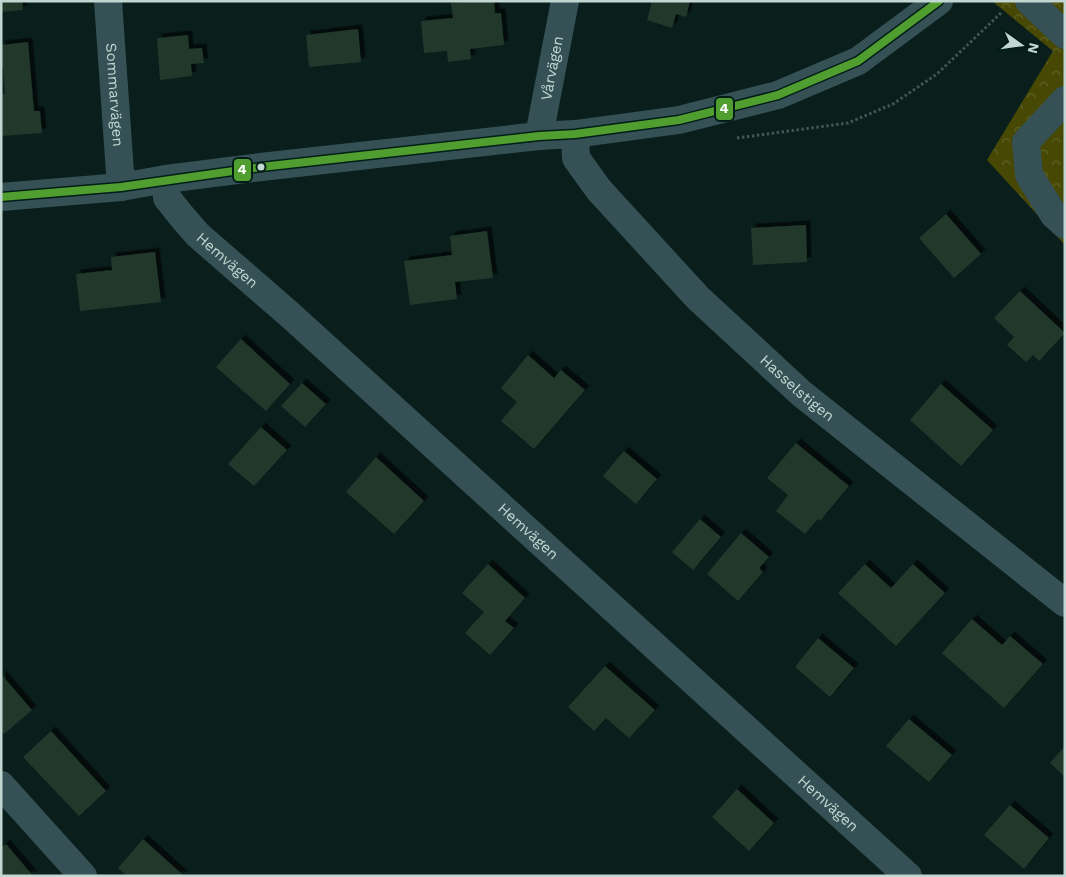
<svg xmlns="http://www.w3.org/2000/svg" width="1066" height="877" font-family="'Work Sans',sans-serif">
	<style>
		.forest { fill: url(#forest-crowns) }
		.building { fill: #22382c; filter: url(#shadow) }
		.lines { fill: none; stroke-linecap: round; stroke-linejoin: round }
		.path { stroke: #415657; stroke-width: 3; stroke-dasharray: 2.5 2.5; stroke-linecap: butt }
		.street { stroke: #355155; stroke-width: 28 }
		.bus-1-casing { stroke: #021d18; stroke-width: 11 }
		.bus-1 { stroke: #509e2f; stroke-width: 8 }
		.bus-dot { fill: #c3d7d2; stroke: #021d18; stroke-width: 2 }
		.labels { text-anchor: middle; stroke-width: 4; stroke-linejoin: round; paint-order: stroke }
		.street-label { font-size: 15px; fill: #c3d7d2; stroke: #021d18 }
		.line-badge { stroke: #021d18; stroke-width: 2 }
		.badge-label { font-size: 14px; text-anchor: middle; font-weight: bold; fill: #fff }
	</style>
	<defs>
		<pattern id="forest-crowns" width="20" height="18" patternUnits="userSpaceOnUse" patternTransform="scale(1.25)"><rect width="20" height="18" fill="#464804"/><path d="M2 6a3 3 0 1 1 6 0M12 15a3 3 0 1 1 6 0" fill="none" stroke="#5f6228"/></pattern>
		<filter id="shadow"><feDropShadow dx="4.5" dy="-4.5" stdDeviation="0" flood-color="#0009"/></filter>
	</defs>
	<rect width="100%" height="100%" fill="#0a1f1b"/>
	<path class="forest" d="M992,1H1065V245L987,160L1053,51Z"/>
	<g class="building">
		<path d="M1,1H22L23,10L1,12Z"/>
		<path d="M472,1H494L495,13H501L504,45L470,49L471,59L448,62L447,51L424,53L421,21L453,18L451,3Z"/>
		<path d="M652,1H690L686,17L676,14L672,28L647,20Z"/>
		<path d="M358,29L361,62L309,67L306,35Z"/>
		<path d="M188,35L189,49L202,48L204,63L191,64L192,76L160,80L157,38Z"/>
		<path d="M28,42L34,111H40L42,133L1,136V94H5L3,68H1V45Z"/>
		<path d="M946,214L981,254L954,278L919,238Z"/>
		<path d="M806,225L807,262L753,265L751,228Z"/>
		<path d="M487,231L493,278L455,282L457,299L410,305L404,261L452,255L450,236Z"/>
		<path d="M155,252L161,302L80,311L76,274L112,270L111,257Z"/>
		<path d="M1020,291L1065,333L1039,361L1033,355L1026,362L1007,345L1014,337L994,318Z"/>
		<path d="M241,339L290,384L266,411L216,367Z"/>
		<path d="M528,355L554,378L561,370L585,390L534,449L501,421L517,402L501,388Z"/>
		<path d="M302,383L326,404L305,427L281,406Z"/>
		<path d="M941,384L993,430L961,466L910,420Z"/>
		<path d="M261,427L287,450L254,486L228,464Z"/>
		<path d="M796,443L849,486L820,521L818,519L805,534L776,511L788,495L767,478Z"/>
		<path d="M624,451L657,479L636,504L603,476Z"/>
		<path d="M376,457L424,501L394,534L346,492Z"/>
		<path d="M700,519L721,537L693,570L672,552Z"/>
		<path d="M741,533L769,557L759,568L763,572L738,601L707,574Z"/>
		<path d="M488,564L525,598L505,621L514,628L490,655L465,633L484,612L462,593Z"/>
		<path d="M865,564L891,588L913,564L945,593L896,646L838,593Z"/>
		<path d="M972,619L1002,645L1010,636L1043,664L1004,708L942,653Z"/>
		<path d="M818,638L854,668L830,697L795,667Z"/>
		<path d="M605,666L655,710L629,738L606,718L594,731L568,707Z"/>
		<path d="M1,674L32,710L4,734L1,731Z"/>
		<path d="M909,719L952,755L929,782L886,746Z"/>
		<path d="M51,731L106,791L79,816L23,757Z"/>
		<path d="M1065,746V777L1050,763Z"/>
		<path d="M737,789L774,823L749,851L712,817Z"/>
		<path d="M1010,805L1049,838L1024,869L984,835Z"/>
		<path d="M143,839L184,876H127L118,868Z"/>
		<path d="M6,844L33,876H1V848Z"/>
	</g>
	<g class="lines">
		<path class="path" d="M737,138L848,123L893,104L937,74L1002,12"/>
		<g class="street">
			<path id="s1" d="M108,1L121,187"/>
			<path d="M1029,1L1065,35"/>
			<path d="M1065,100L1026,142L1029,175L1054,215L1065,225"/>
			<path id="s2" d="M575,134L576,158L599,190L698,298L802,394L1065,603"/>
			<path id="s3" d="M539,136L565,1"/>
			<path id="s4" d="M166,179L167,198L184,219L198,235L289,314L908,876"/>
			<path d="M1,197L121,187L166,179L261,167L539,136L575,134L679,120L778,95L858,61L939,1"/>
			<path d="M1,785L83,876"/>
		</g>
		<defs>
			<path id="bus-1" d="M1,197L121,187L261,167L539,136L575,134L679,120L778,95L858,61L939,1"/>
		</defs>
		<use href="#bus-1" class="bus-1-casing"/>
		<use href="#bus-1" class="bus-1"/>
	</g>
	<circle class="bus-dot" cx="261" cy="167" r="4.5"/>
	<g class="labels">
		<g class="street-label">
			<text dy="5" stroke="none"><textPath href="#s3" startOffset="69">Vårvägen</textPath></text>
			<text dy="5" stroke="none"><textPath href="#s1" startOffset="94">Sommarvägen</textPath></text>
			<text dy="5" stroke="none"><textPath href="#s4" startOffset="106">Hemvägen</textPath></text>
			<text dy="5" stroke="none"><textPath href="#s2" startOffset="344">Hasselstigen</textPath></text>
			<text dy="5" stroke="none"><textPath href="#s4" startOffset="511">Hemvägen</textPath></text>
			<text dy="5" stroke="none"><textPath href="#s4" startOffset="916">Hemvägen</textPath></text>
		</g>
	</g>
	<g class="line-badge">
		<rect x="715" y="97" width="19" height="24" rx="5" fill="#509e2f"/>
		<rect x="233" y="158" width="19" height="24" rx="5" fill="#509e2f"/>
	</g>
	<g class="badge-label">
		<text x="724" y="113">4</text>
		<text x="242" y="174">4</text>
	</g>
	<rect width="1066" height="877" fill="none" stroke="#c3d7d2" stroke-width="5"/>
	<g transform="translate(1021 45) rotate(104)" stroke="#021d18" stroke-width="4" paint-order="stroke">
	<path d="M0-4L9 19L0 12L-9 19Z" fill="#c3d7d2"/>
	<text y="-8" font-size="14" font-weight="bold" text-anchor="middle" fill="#c3d7d2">N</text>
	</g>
</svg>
